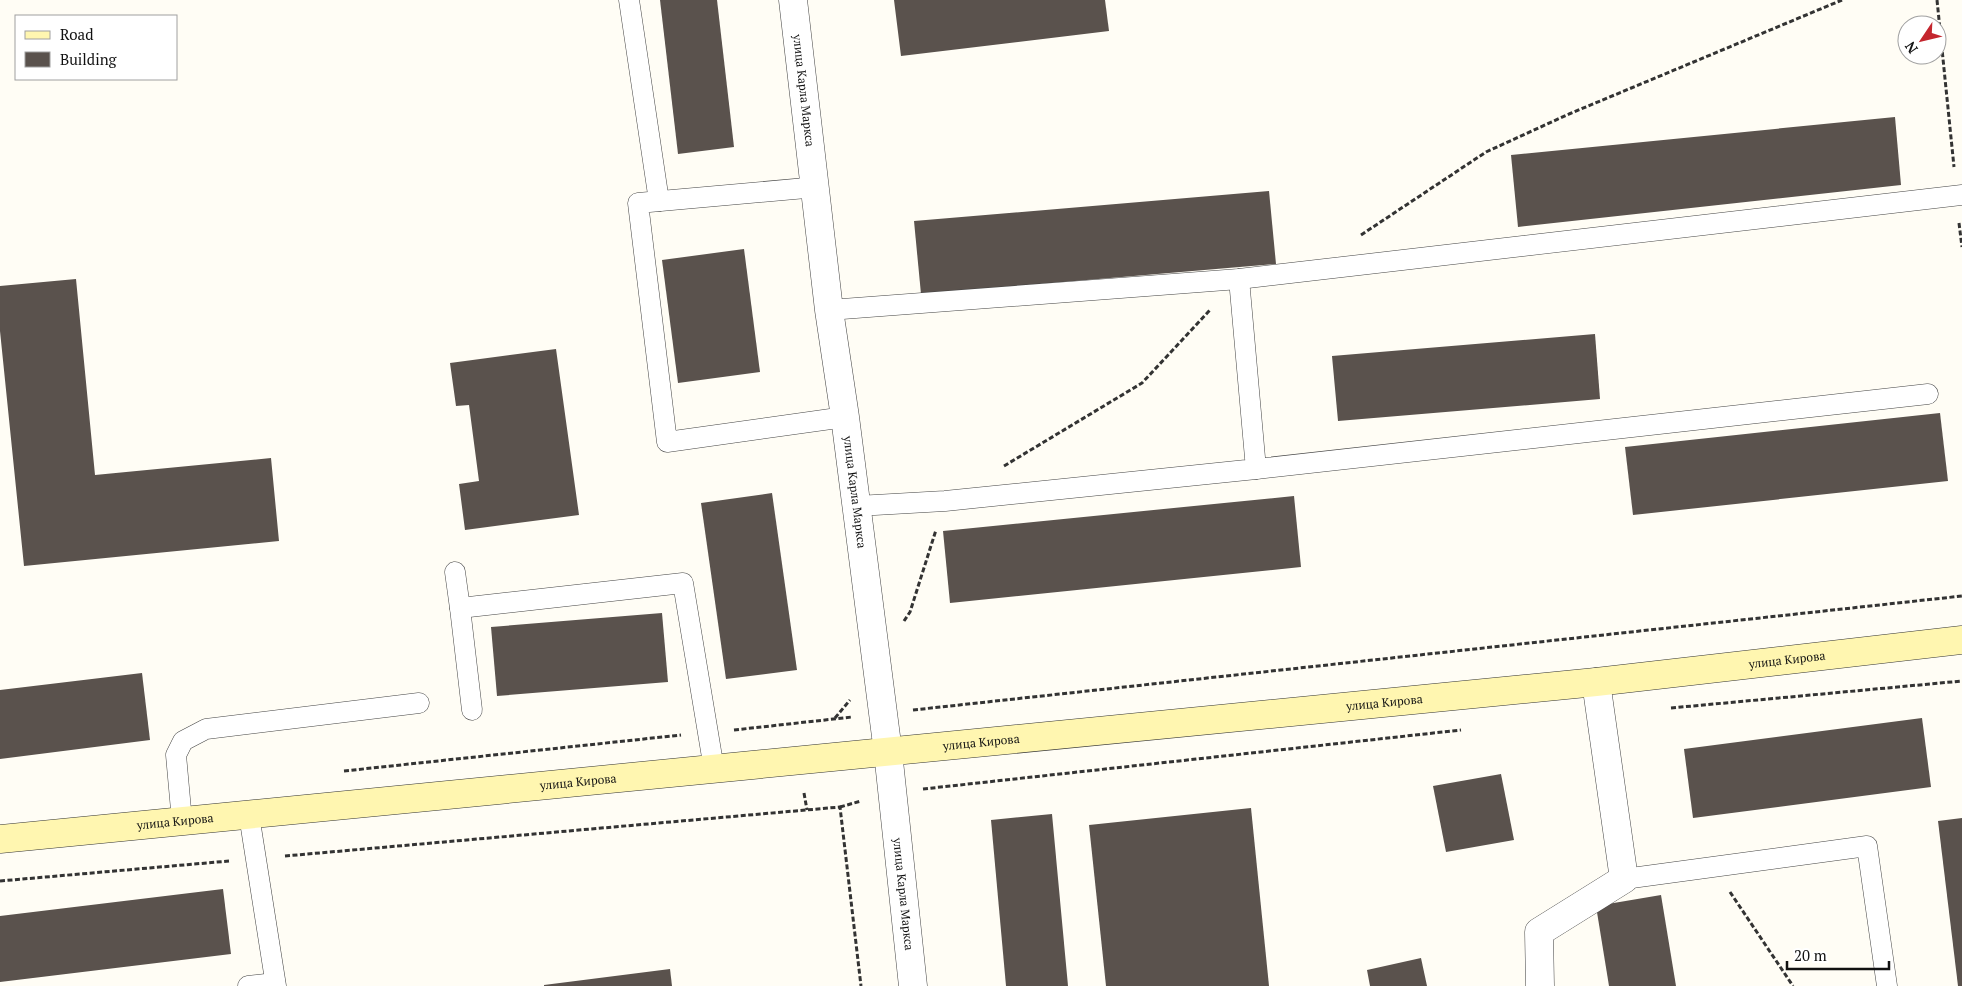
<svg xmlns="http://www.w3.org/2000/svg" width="1962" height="986" font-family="'PT Serif',serif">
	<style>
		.building { fill: #5a524d }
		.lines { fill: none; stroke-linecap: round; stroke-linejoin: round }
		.lane-casing { stroke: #444; stroke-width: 21 }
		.street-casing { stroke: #444; stroke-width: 29 }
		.secondary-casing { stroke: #333; stroke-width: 29 }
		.path { stroke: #333; stroke-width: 3; stroke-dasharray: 5 2.5; stroke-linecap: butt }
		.lane { stroke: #fff; stroke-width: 20 }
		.street { stroke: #fff; stroke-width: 28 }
		.secondary { stroke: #fff6b0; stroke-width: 28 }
		.labels { text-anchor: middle; stroke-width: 5; stroke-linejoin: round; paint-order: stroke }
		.street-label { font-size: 12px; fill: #111; stroke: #fff }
	</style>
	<rect width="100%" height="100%" fill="#fffdf5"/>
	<g class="building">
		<path d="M660,0H717L734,147L678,154Z"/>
		<path d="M894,0H1105L1109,31L901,56Z"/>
		<path d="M1895,117L1901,185L1518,227L1511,155Z"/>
		<path d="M1269,191L1276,264L921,294L914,221Z"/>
		<path d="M744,249L760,372L678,383L662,260Z"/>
		<path d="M76,279L95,475L271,458L279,541L24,566L0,331V286Z"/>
		<path d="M1595,334L1600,399L1338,421L1332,356Z"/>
		<path d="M556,349L579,515L465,530L459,484L479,481L469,405L456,406L450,363Z"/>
		<path d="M1940,413L1948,481L1633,515L1625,447Z"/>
		<path d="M772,493L797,670L726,679L701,503Z"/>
		<path d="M1294,496L1301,567L950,603L943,531Z"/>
		<path d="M662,613L668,682L497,696L491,627Z"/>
		<path d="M142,673L150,740L0,759V690Z"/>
		<path d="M1922,718L1931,787L1693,818L1684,749Z"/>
		<path d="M1501,774L1514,840L1446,852L1433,786Z"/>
		<path d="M1251,808L1269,986H1106L1089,825Z"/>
		<path d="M1052,814L1068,986H1006L991,820Z"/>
		<path d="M1962,818V986H1958L1938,821Z"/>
		<path d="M223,889L231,954L0,982V916Z"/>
		<path d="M1661,895L1676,986H1609L1596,906Z"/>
		<path d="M1421,958L1427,986H1370L1367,970Z"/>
		<path d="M670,969L672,986H544V985Z"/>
	</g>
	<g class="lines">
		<defs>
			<g id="lane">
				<path d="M629,0L659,201"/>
				<path d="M817,187L638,203L667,442L845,417"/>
				<path d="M829,310L1239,279L1962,195"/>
				<path d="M1256,469L1928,394"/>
				<path d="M857,506L945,501L1256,469L1239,279"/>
				<path d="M455,572L460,608L683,583L714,769"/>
				<path d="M460,608L472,710"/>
				<path d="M249,815L276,986"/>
				<path d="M182,821L176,755L183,741L206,729L419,703"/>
				<path d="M1624,879L1867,846L1887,986"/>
				<path d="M248,986L275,983"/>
			</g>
			<g id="street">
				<path id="s1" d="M793,0L829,310L845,417L888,752L913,986"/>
				<path d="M1540,986L1539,932L1624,879L1596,682"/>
			</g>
			<g id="secondary">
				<path id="s2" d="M0,839L1596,682L1962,640"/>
			</g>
		</defs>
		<use href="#lane" class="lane-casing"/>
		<use href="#street" class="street-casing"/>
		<use href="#secondary" class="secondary-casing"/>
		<g class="path">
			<path d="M1937,0L1954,167"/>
			<path d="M1959,223L1962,247"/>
			<path d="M1361,235L1486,152L1569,114L1842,0"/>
			<path d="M1004,466L1142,383L1210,310"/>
			<path d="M904,621L910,612L936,530"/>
			<path d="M1671,708L1962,681"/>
			<path d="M913,710L1962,596"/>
			<path d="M835,718L850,700"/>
			<path d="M734,730L852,717"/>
			<path d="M344,771L681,735"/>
			<path d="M923,789L1461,730"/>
			<path d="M804,793L807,810"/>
			<path d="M840,807L861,801"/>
			<path d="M285,856L840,807L861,986"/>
			<path d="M0,881L229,861"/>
			<path d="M1730,892L1793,986"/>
		</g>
		<use href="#lane" class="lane"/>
		<use href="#street" class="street"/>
		<use href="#secondary" class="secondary"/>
	</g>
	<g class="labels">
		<g class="street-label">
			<text dy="4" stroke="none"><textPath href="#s1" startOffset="91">улица Карла Маркса</textPath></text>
			<text dy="4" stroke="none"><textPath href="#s1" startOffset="496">улица Карла Маркса</textPath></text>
			<text dy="4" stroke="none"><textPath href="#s2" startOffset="1796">улица Кирова</textPath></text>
			<text dy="4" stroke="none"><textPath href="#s2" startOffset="1391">улица Кирова</textPath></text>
			<text dy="4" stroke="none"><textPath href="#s2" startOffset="986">улица Кирова</textPath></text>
			<text dy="4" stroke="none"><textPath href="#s2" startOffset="581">улица Кирова</textPath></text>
			<text dy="4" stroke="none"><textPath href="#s2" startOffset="176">улица Кирова</textPath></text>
			<text dy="4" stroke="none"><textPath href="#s1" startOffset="901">улица Карла Маркса</textPath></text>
		</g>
	</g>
	<rect x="15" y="15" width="162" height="65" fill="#ffffff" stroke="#a0a0a0"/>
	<rect x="25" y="31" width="25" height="8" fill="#fff6b0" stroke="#a0a0a0"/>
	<text x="60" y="40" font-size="15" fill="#111111">Road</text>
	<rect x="25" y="52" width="25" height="15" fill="#5a524d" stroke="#a0a0a0"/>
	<text x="60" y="65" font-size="15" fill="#111111">Building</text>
	<g transform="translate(1922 40) rotate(235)"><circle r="24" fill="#ffffff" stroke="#a0a0a0"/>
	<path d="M0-4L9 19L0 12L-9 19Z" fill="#c4262e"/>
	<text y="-8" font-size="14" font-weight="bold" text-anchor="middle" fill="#111111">N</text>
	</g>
	<path d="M1787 961v8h102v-8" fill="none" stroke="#111111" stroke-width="2.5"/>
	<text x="1794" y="961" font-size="15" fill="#111111" stroke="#ffffff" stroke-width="4" paint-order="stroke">20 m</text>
</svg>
